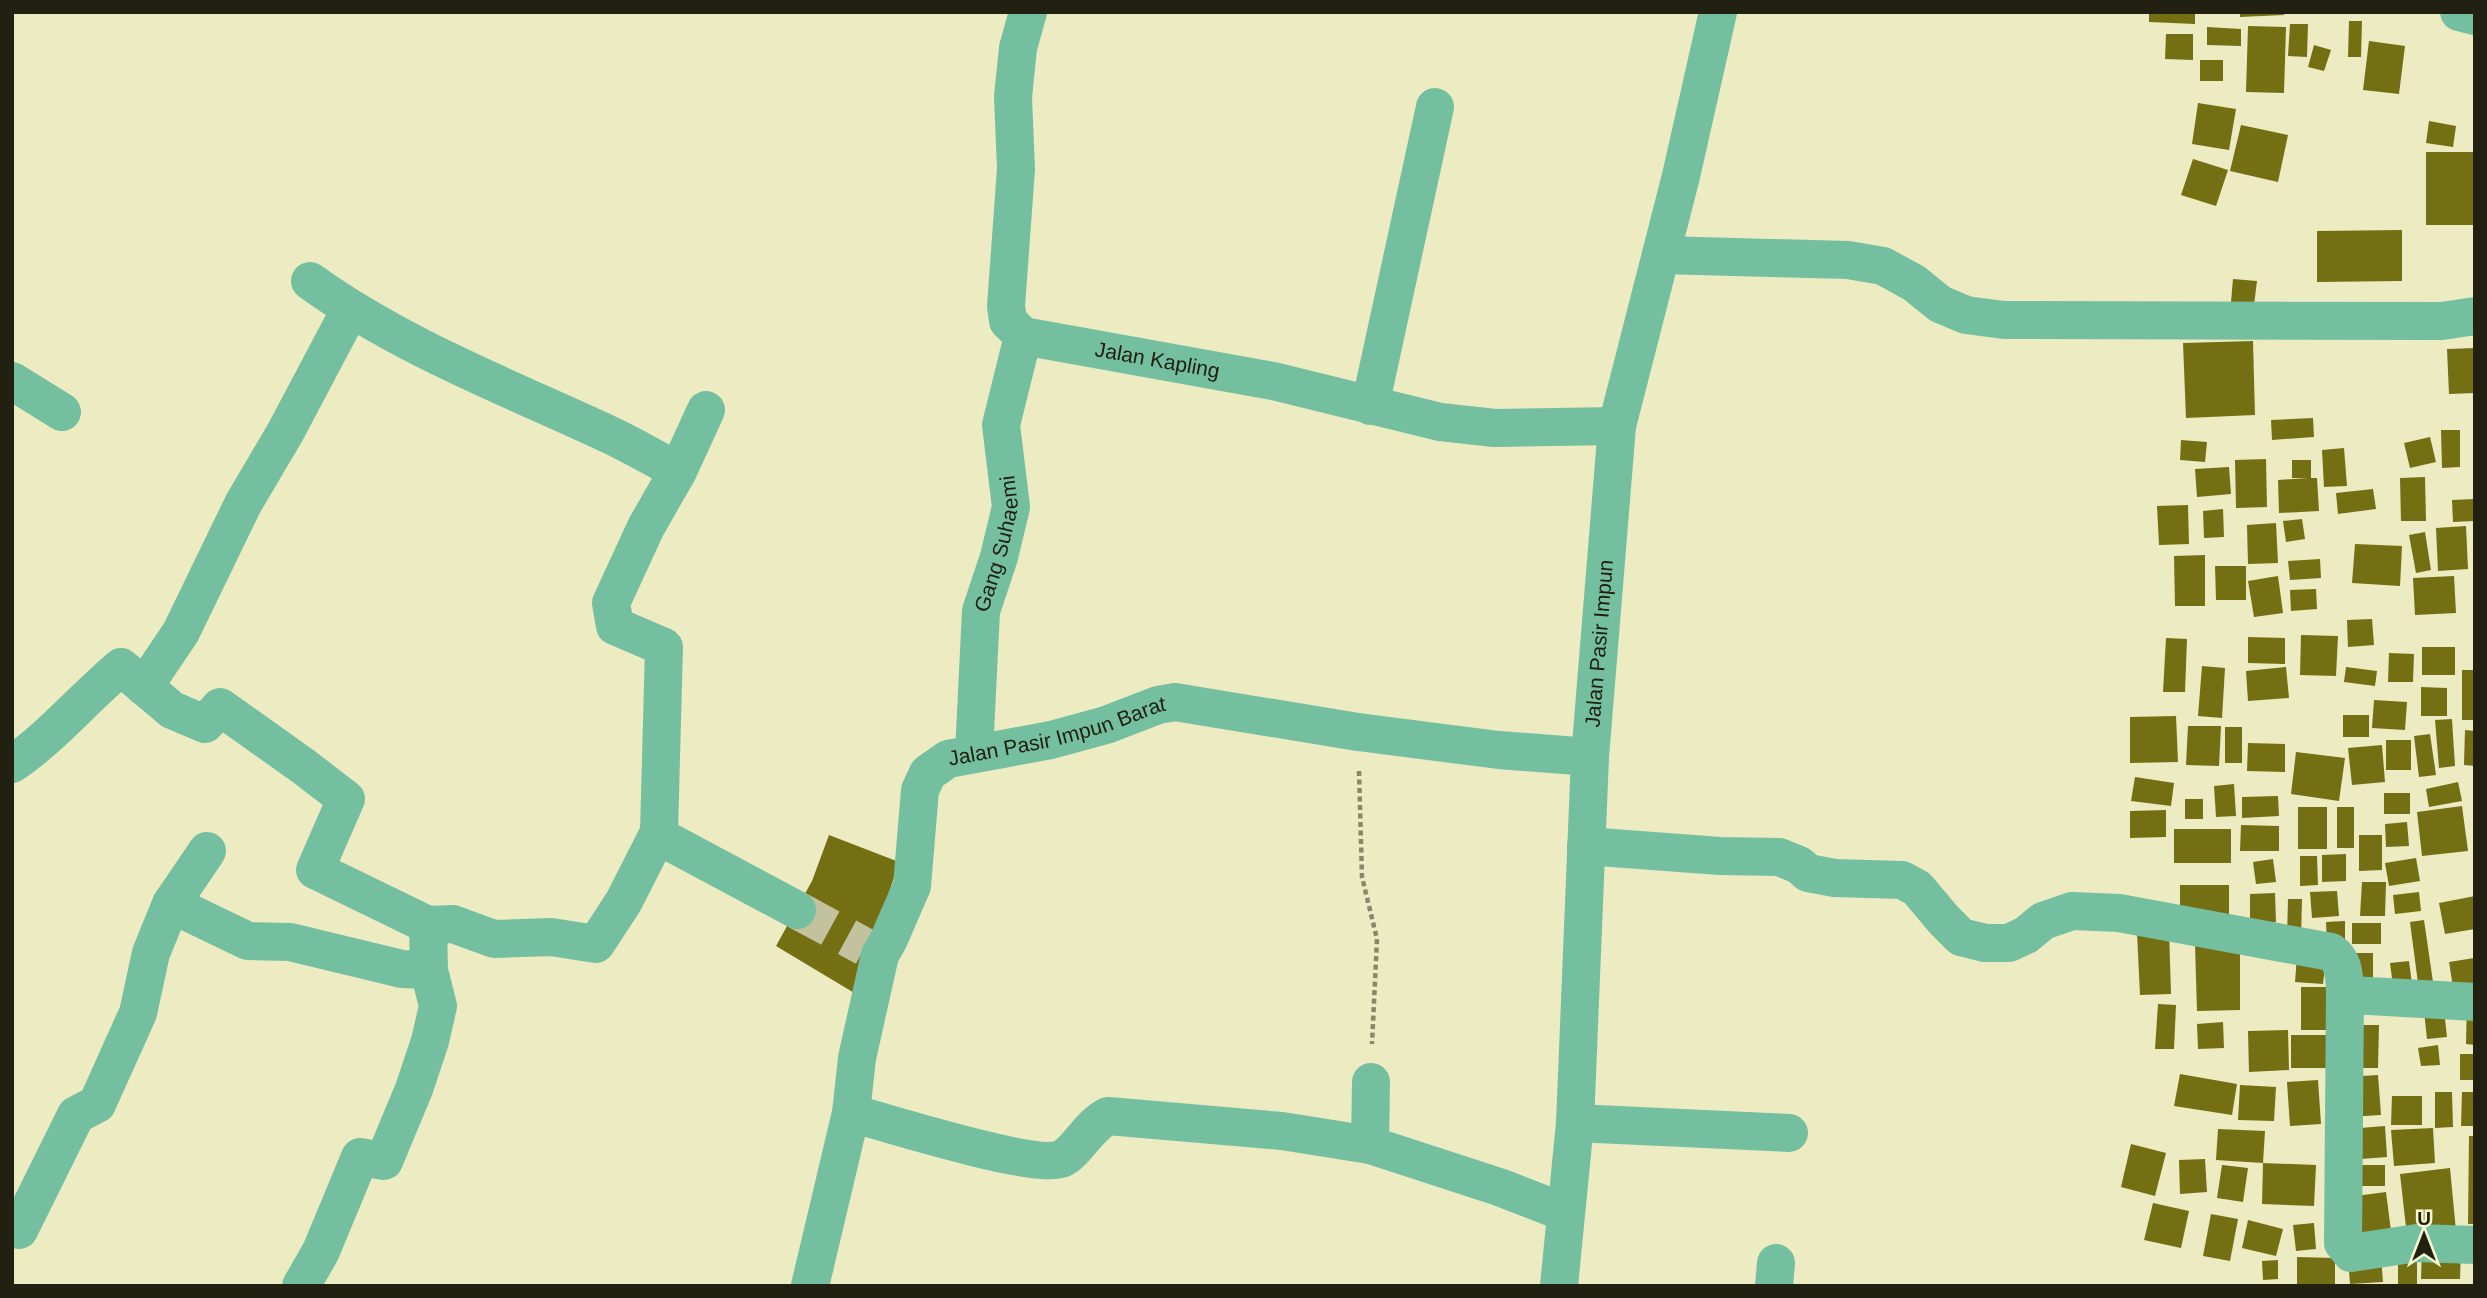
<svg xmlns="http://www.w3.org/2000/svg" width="2487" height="1298" font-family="Helvetica,sans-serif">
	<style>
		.building { fill: #746f13 }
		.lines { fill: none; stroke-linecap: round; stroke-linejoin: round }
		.minor-tunnel { stroke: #c3c29f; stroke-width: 38; stroke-dasharray: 38 19; stroke-linecap: butt }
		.path { stroke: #88876b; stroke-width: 4.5; stroke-dasharray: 5 3.5; stroke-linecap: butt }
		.minor { stroke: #75bfa1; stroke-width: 38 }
		.labels { text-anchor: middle; stroke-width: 6; stroke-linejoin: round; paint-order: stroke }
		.street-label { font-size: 21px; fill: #212011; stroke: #f9f8cf }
	</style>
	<rect width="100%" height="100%" fill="#ecebc2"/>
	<g class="building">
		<path d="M2149,12H2195V24L2149,22Z"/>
		<path d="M2240,12H2284V15L2240,17Z"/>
		<path d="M2349,21H2362L2361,57H2348Z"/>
		<path d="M2290,24H2308L2307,57L2288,56Z"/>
		<path d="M2248,26L2286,27L2284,93L2246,92Z"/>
		<path d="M2207,27L2241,29V46L2207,45Z"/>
		<path d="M2166,34H2193V60L2165,59Z"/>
		<path d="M2369,41L2405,46L2399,94L2363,90Z"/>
		<path d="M2314,45L2331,50L2324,71L2308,67Z"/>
		<rect x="2200" y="60" width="23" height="21"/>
		<path d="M2198,103L2236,109L2229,150L2192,144Z"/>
		<path d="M2429,121L2456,126L2453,147L2426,143Z"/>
		<path d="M2241,125L2288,135L2278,182L2230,171Z"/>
		<rect x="2426" y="152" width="49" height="73"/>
		<path d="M2193,159L2228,170L2216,206L2181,195Z"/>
		<path d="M2402,230V281L2317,282V231Z"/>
		<path d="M2233,279L2257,281L2254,305L2231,302Z"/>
		<path d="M2253,341L2255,415L2186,418L2183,343Z"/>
		<path d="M2475,348V393L2449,394L2447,349Z"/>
		<path d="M2313,418L2314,437L2272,440L2271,420Z"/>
		<path d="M2441,430H2460V467L2442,468Z"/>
		<path d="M2430,437L2436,462L2410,468L2404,443Z"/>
		<path d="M2181,440L2207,442L2205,462L2180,460Z"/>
		<path d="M2344,448L2347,486L2324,487L2322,450Z"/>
		<path d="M2266,459L2267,507L2236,508L2235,460Z"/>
		<path d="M2292,460H2311V478H2317L2319,511L2279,513L2278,480L2308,478H2292Z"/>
		<path d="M2229,467L2231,494L2197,497L2195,469Z"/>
		<path d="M2425,477L2426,521H2401L2400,478Z"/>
		<path d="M2373,489L2376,509L2338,514L2336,493Z"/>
		<path d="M2475,499V521L2453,522L2452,500Z"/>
		<path d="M2188,505L2189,544L2159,545L2157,506Z"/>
		<path d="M2223,509L2224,537L2204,538L2203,511Z"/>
		<path d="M2302,519L2305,539L2286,542L2283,521Z"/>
		<path d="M2276,523L2278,563L2248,564L2247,525Z"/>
		<path d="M2466,526L2468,569L2438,571L2436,528Z"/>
		<path d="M2425,532L2431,570L2416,573L2409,535Z"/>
		<path d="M2355,544L2402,546L2400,586L2352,583Z"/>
		<path d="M2205,555V606H2175L2174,556Z"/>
		<path d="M2320,559L2321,578L2290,580L2288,561Z"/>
		<path d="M2215,566H2246V600H2216Z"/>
		<path d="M2278,576L2283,613L2254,617L2248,581Z"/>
		<path d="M2454,576L2456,613L2415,615L2413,578Z"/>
		<path d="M2316,589L2317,609L2291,611L2290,590Z"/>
		<path d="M2372,619L2374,645L2348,647L2347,620Z"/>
		<path d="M2301,635L2338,636L2336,676L2300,675Z"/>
		<path d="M2248,637L2285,638V664L2248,663Z"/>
		<path d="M2166,638L2187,639L2185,692H2163Z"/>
		<rect x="2422" y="647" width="33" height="28"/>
		<path d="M2389,653L2414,654L2413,682H2388Z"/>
		<path d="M2202,666L2225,668L2222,718L2198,716Z"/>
		<path d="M2286,667L2289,698L2248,701L2246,671Z"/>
		<path d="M2346,667L2377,671L2375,686L2344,682Z"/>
		<rect x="2462" y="670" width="13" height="50"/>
		<path d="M2421,687L2447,688V716H2421Z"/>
		<path d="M2374,700L2407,702L2405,730L2372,728Z"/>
		<rect x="2343" y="715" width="26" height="22"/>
		<path d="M2176,716L2178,762L2130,763V717Z"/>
		<path d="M2452,719L2455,766L2439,768L2435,720Z"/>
		<path d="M2188,726H2221L2219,766L2186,765Z"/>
		<rect x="2225" y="727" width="17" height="36"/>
		<path d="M2465,730L2475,731V766L2464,765Z"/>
		<path d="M2430,734L2436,775L2419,777L2414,736Z"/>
		<rect x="2386" y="740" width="25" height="30"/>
		<path d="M2248,743L2285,744V772L2247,771Z"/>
		<path d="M2382,745L2385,782L2352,785L2348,748Z"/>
		<path d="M2296,752L2345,758L2339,801L2291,794Z"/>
		<path d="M2135,777L2174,783L2171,806L2131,801Z"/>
		<path d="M2458,782L2462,801L2429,807L2426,789Z"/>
		<path d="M2234,784L2236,816L2216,817L2214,786Z"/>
		<rect x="2384" y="793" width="26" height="21"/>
		<path d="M2278,796L2279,816L2242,818V797Z"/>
		<rect x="2185" y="799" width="18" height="20"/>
		<path d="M2462,806L2468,851L2422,856L2417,812Z"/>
		<rect x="2298" y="807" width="29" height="42"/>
		<rect x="2337" y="807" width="17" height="41"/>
		<path d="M2166,810V837L2130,838V811Z"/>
		<path d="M2407,822L2409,846L2386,847L2385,824Z"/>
		<path d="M2241,825L2279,826V851H2240Z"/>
		<rect x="2174" y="829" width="57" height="34"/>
		<path d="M829,835L899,862L856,994L776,946L812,881Z"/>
		<path d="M2359,835H2382V870L2359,871Z"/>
		<path d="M2346,854V881L2322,882V855Z"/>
		<path d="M2300,856H2317L2318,885L2300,886Z"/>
		<path d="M2416,858L2420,881L2389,886L2385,863Z"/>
		<path d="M2273,859L2276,882L2256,884L2253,862Z"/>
		<path d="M2362,882H2386L2385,916H2360Z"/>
		<rect x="2180" y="885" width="49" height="29"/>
		<path d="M2337,891L2339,916L2312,918L2310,892Z"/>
		<path d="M2419,892L2421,911L2395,914L2393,895Z"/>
		<path d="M2275,893L2276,922L2250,923V894Z"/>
		<path d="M2475,896V929L2445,934L2439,903Z"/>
		<path d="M2288,899H2302L2301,938H2287Z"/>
		<path d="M2424,920L2434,989L2419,991L2410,922Z"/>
		<path d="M2345,921V941L2327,942L2326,922Z"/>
		<rect x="2352" y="923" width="29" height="21"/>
		<path d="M2169,930L2171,994L2140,995L2137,932Z"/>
		<path d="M2240,943V1010L2197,1011L2195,944Z"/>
		<rect x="2346" y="953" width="27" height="29"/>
		<path d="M2297,956L2326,958L2323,984L2295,982Z"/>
		<path d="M2474,958L2475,990L2454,994L2449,962Z"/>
		<path d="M2409,961L2412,984L2393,986L2390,963Z"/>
		<rect x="2301" y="987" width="28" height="43"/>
		<path d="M2467,1003H2475V1045L2466,1044Z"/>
		<path d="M2158,1004L2176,1005L2174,1049H2155Z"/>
		<path d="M2444,1010L2447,1037L2427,1039L2424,1011Z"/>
		<path d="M2223,1022L2224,1048L2198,1049L2197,1024Z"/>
		<path d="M2347,1025H2379L2378,1068H2347Z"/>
		<path d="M2288,1030L2289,1070L2249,1072L2248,1031Z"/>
		<rect x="2291" y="1035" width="35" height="33"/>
		<path d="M2438,1045L2440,1065L2421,1066L2418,1048Z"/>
		<rect x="2460" y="1054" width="15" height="26"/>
		<path d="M2180,1074L2237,1084L2232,1115L2174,1106Z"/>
		<path d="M2378,1075L2381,1115L2348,1117L2346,1077Z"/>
		<path d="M2318,1080L2321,1124L2290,1126L2287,1082Z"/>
		<path d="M2240,1085L2276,1087L2274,1121L2238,1120Z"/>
		<path d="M2435,1092H2452L2453,1127L2435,1128Z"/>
		<path d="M2462,1092H2475V1126H2461Z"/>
		<path d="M2392,1096H2422V1125H2391Z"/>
		<path d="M2385,1126L2387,1157L2348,1160L2347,1129Z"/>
		<path d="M2433,1128L2435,1163L2394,1166L2391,1130Z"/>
		<path d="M2218,1129L2265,1131L2263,1163L2216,1160Z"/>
		<path d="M2469,1136H2475V1224H2468Z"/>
		<path d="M2131,1144L2166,1153L2155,1196L2121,1187Z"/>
		<path d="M2205,1159L2207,1192L2180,1194L2179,1160Z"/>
		<path d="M2263,1163L2316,1165L2314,1206L2262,1204Z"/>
		<path d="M2222,1165L2248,1168L2243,1202L2217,1198Z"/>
		<rect x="2347" y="1165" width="38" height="21"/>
		<path d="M2450,1168L2456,1231L2407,1236L2400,1174Z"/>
		<path d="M2386,1192L2391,1231L2352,1236L2348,1197Z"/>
		<path d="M2153,1203L2189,1211L2181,1248L2144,1240Z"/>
		<path d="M2211,1214L2238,1219L2230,1261L2203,1256Z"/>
		<path d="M2248,1220L2283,1229L2276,1256L2242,1248Z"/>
		<path d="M2314,1223L2316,1249L2296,1251L2293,1225Z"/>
		<path d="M2422,1247H2461L2460,1279H2421Z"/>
		<rect x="2398" y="1248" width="19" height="38"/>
		<path d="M2381,1256L2383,1282L2350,1284L2348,1257Z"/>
		<path d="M2297,1257L2335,1258V1286L2297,1284Z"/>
		<path d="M2278,1260V1279L2263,1280L2262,1261Z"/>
	</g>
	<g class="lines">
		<path class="minor-tunnel" d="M797,910L865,947"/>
		<path class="path" d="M1359,771L1362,877L1377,939L1372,1044"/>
		<g class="minor">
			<path id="s1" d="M1028,12L1018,48L1013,97L1016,169L1006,306L1008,321L1023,336L1273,381L1440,422L1495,428L1617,426"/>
			<path d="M2459,12L2475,16"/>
			<path d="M1661,255L1848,260L1883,266L1914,283L1940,304L1966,315L2004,320L2442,321L2475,316"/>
			<path d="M310,281C400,346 507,387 608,434C632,445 655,459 678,471"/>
			<path d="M12,381L62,412"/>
			<path d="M1370,406L1435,107"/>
			<path d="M706,410L678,471L646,527L611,603L615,626L664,647L659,832L666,840L797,910"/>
			<path d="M144,687L181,632L243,504L286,431L350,310"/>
			<path id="s2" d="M974,753L981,611L999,557L1011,507L1001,425L1023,336"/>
			<path d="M12,764C51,738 84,698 121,667L172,710L205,724L220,707L303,766L346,799L315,870L428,925L453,924L494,939L551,937L596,944L624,901L659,832"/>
			<path d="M1586,846L1720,856L1779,857L1799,865L1808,873L1835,878L1902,880L1917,888L1944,920L1961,937L1985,943H2009L2026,935L2043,921L2072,911L2119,913L2331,952C2345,962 2344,977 2345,992L2351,995L2475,1002"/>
			<path d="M171,904L248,941L290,942L402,969L429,970"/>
			<path d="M2345,992L2343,1243L2351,1253L2417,1243L2475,1245"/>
			<path d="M851,1113C886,1123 1034,1169 1061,1159C1076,1153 1089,1125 1108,1116L1282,1131L1370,1145L1499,1187L1566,1213"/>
			<path d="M1575,1123L1789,1133"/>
			<path d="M1370,1145L1371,1082"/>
			<path d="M12,1226L19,1230L76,1115L97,1104L138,1013L151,953L171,904L207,851"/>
			<path d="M301,1286L321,1251L360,1157L384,1161L414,1089L430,1041L438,1006L429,970L428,925"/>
			<path id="s3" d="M810,1286L851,1113L857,1058L880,955L889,939L912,886L920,790L928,773L948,759L1051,740L1106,725L1158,705L1175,702L1358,732L1499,750L1590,757"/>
			<path id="s4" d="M1559,1286L1575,1123L1590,757L1617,426L1681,176L1718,12"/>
			<path d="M1774,1286L1776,1263"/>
		</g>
	</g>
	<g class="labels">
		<g class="street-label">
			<text dy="7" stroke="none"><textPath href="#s1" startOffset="469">Jalan Kapling</textPath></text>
			<text dy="7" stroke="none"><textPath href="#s2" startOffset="212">Gang Suhaemi</textPath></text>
			<text dy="7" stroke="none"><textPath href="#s4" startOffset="644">Jalan Pasir Impun</textPath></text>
			<text dy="7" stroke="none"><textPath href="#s3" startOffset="667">Jalan Pasir Impun Barat</textPath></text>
		</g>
	</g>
	<rect width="2487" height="1298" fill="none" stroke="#212011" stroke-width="28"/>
	<g transform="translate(2424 1235)" stroke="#f9f8cf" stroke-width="5" paint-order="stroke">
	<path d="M0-5L12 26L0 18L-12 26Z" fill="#212011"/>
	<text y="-10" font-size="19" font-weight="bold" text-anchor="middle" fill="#212011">U</text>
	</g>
</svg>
